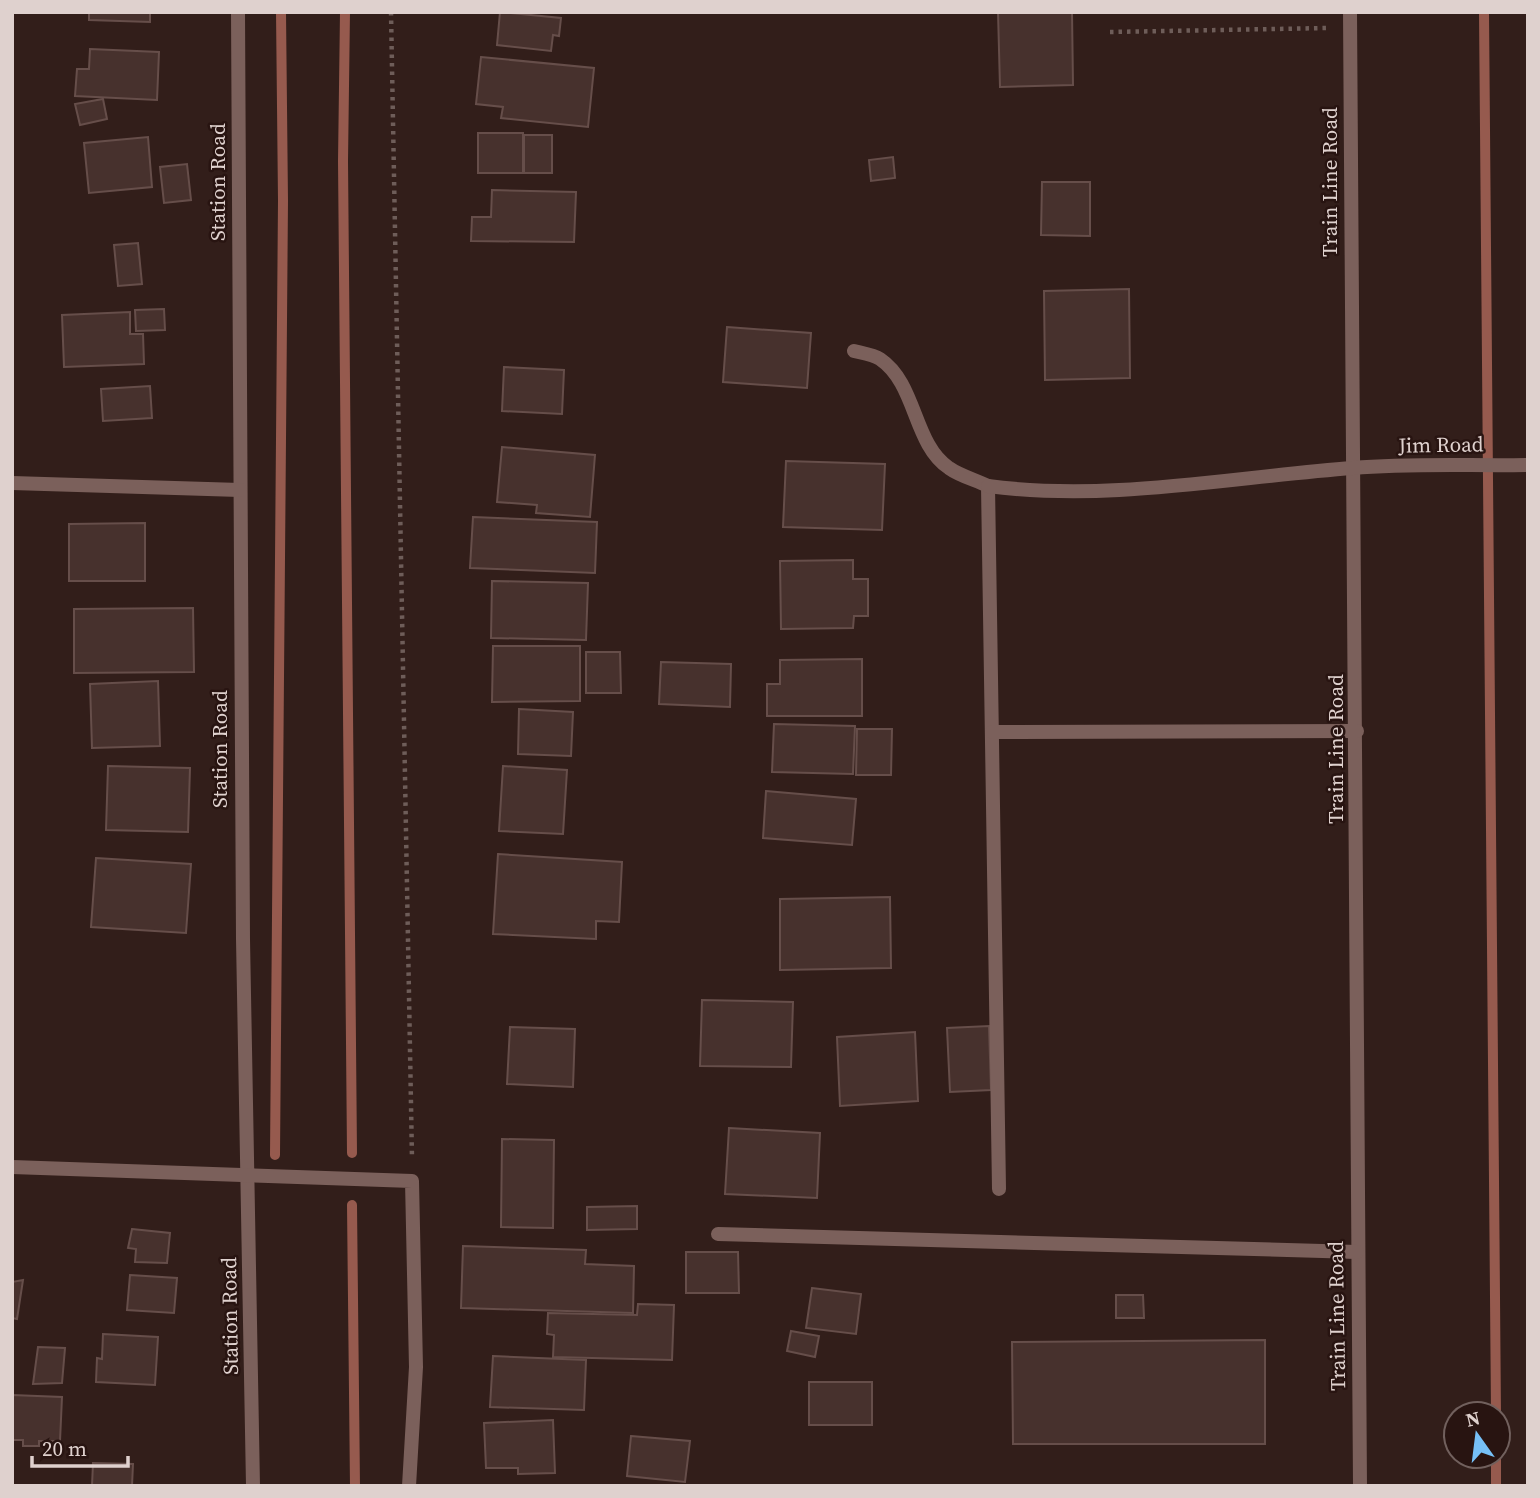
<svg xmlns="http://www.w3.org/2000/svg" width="1540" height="1498" font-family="'Source Serif 4',serif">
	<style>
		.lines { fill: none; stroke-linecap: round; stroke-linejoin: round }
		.stream { stroke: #965a4e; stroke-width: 10 }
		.building { fill: #47312d; stroke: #664e4a; stroke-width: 2 }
		.path { stroke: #6e5d59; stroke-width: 4.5; stroke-dasharray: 3.5 5; stroke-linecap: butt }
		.street { stroke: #7b605b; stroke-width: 14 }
		.labels { text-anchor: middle; stroke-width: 5; stroke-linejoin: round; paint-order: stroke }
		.street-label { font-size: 21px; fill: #dfd1ce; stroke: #281411 }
	</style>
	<rect width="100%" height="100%" fill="#321e1a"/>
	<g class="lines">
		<g class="stream">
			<path d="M345,12L343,161L352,1153"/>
			<path d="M1484,12L1496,1414"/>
			<path d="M275,1155L283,201L281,12"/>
			<path d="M352,1205L355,1486"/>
			<path d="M1496,1456V1486"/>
		</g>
	</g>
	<g class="building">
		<path d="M89,12H150V22L89,20Z"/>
		<path d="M500,12L561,18L559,36L553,35L551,51L497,45Z"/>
		<path d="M998,12H1072L1073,85L1000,87Z"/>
		<path d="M90,49L159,52L157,100L75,96L77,69H89Z"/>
		<path d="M481,57L594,68L588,127L501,118L503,107L476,104Z"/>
		<path d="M103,99L107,119L80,125L75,104Z"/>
		<rect x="478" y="133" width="45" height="40"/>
		<rect x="524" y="135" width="28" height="38"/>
		<path d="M148,137L152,187L89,193L84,143Z"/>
		<path d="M893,157L895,178L871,181L869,160Z"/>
		<path d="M187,164L191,200L164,203L160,167Z"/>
		<path d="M1042,182H1090V236L1041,235Z"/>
		<path d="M492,190L576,192L574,242L471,241L472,217H491Z"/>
		<path d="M138,243L142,284L118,286L114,245Z"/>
		<path d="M1129,289L1130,378L1045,380L1044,291Z"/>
		<path d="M164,309L165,330L136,331L135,310Z"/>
		<path d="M130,312V334H143L144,364L64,367L62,315Z"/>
		<path d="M727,327L811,333L807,388L723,382Z"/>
		<path d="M504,367L564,370L562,414L502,411Z"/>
		<path d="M150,386L152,418L103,421L101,389Z"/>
		<path d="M502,447L595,455L590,517L536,513L537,505L497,502Z"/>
		<path d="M786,461L885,464L882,530L783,527Z"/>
		<path d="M473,517L597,522L595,573L470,568Z"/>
		<path d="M145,523V581H69V524Z"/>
		<path d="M853,560V579H868V616H854L853,628L781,629L780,561Z"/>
		<path d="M492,581L588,583L586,640L491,638Z"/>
		<path d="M193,608L194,672L74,673V609Z"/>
		<path d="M493,646H580V701L492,702Z"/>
		<path d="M586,652H620L621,693H586Z"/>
		<path d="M862,659V716H767V684H780V660Z"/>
		<path d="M661,662L731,664L730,707L659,704Z"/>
		<path d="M158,681L160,746L92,748L90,684Z"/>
		<path d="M519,709L573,712L571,756L518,754Z"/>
		<path d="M774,724L855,726L853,774L772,772Z"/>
		<path d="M857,729H892L891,775H856Z"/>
		<path d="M108,766L190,768L188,832L106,830Z"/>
		<path d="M503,766L567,770L563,834L499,831Z"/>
		<path d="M766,791L856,799L852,845L763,838Z"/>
		<path d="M498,854L622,862L619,922L596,921V939L493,934Z"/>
		<path d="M96,858L191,864L186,933L91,927Z"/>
		<path d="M890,897L891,968L780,970V899Z"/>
		<path d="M702,1000L793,1002L791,1067L700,1066Z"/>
		<path d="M989,1026L991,1090L950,1092L947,1028Z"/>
		<path d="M510,1027L575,1029L573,1087L507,1084Z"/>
		<path d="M915,1032L918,1101L840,1106L837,1037Z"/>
		<path d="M729,1128L820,1133L817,1198L725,1194Z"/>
		<path d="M502,1139L554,1140L553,1228L501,1227Z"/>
		<path d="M637,1206V1229L587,1230V1207Z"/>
		<path d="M132,1229L170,1233L167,1263L135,1262L136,1249L128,1248Z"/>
		<path d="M463,1246L586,1250L585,1264L634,1266L633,1313L461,1308Z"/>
		<path d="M686,1252H738L739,1293H686Z"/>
		<path d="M130,1275L177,1278L174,1313L127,1310Z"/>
		<path d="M23,1280L17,1319L12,1318V1282Z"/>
		<path d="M812,1288L861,1294L856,1334L806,1328Z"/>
		<path d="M1116,1295H1143L1144,1318H1116Z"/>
		<path d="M638,1304L674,1305L672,1360L553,1357L554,1335L547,1334L548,1313L637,1315Z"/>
		<path d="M791,1331L819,1336L815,1357L787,1351Z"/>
		<path d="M103,1334L158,1337L155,1385L96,1382L97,1358L102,1359Z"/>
		<path d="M1265,1340V1444H1013L1012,1342Z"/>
		<path d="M38,1347L65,1348L62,1383L33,1384Z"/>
		<path d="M493,1356L586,1360L584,1410L490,1407Z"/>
		<rect x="809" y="1382" width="63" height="43"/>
		<path d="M12,1395L62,1397L60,1441H39V1446H23V1440H12Z"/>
		<path d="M553,1420L555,1473L518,1474V1468H486L484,1423Z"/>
		<path d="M631,1436L690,1441L685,1482L627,1476Z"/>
		<path d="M93,1463L133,1464L132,1486H92Z"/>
	</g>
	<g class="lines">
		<g class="path">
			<path d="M391,12L412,1159"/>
			<path d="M1110,32L1328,28"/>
		</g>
		<g class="street">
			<path d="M238,12L243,939L253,1486"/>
			<path d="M1350,12L1360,1486"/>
			<path d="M854,351C862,353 874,355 880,359C917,384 913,444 949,468C960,476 976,480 988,486L999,1189"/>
			<path d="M12,483L240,490"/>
			<path d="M988,486C1110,502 1231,477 1353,468C1411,463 1470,466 1528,465"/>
			<path d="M992,732L1357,731"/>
			<path d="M12,1167L412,1181L416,1367L409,1486"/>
			<path d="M718,1234L1357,1252"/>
		</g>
	</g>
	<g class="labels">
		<g class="street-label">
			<text transform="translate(218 182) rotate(-90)" y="7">Station Road</text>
			<text transform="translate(1330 182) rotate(-90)" y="7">Train Line Road</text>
			<text transform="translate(1441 445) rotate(-1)" y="7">Jim Road</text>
			<text transform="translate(220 749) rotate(-90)" y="7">Station Road</text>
			<text transform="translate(1336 749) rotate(-90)" y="7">Train Line Road</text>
			<text transform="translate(230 1316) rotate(-91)" y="7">Station Road</text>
			<text transform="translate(1337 1316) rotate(-91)" y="7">Train Line Road</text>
		</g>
	</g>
	<rect width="1540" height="1498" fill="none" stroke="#dfd1ce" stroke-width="28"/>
	<g transform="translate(1477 1435) rotate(346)"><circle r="33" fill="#281411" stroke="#71605d" stroke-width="2"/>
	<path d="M0-5L12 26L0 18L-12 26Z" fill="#76c0f7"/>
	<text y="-10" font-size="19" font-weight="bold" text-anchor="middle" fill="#dfd1ce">N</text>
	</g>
	<path d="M32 1456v10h96v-10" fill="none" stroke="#dfd1ce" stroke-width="3.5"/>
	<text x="42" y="1456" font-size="21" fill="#dfd1ce" stroke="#281411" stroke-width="5" paint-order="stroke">20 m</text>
</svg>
